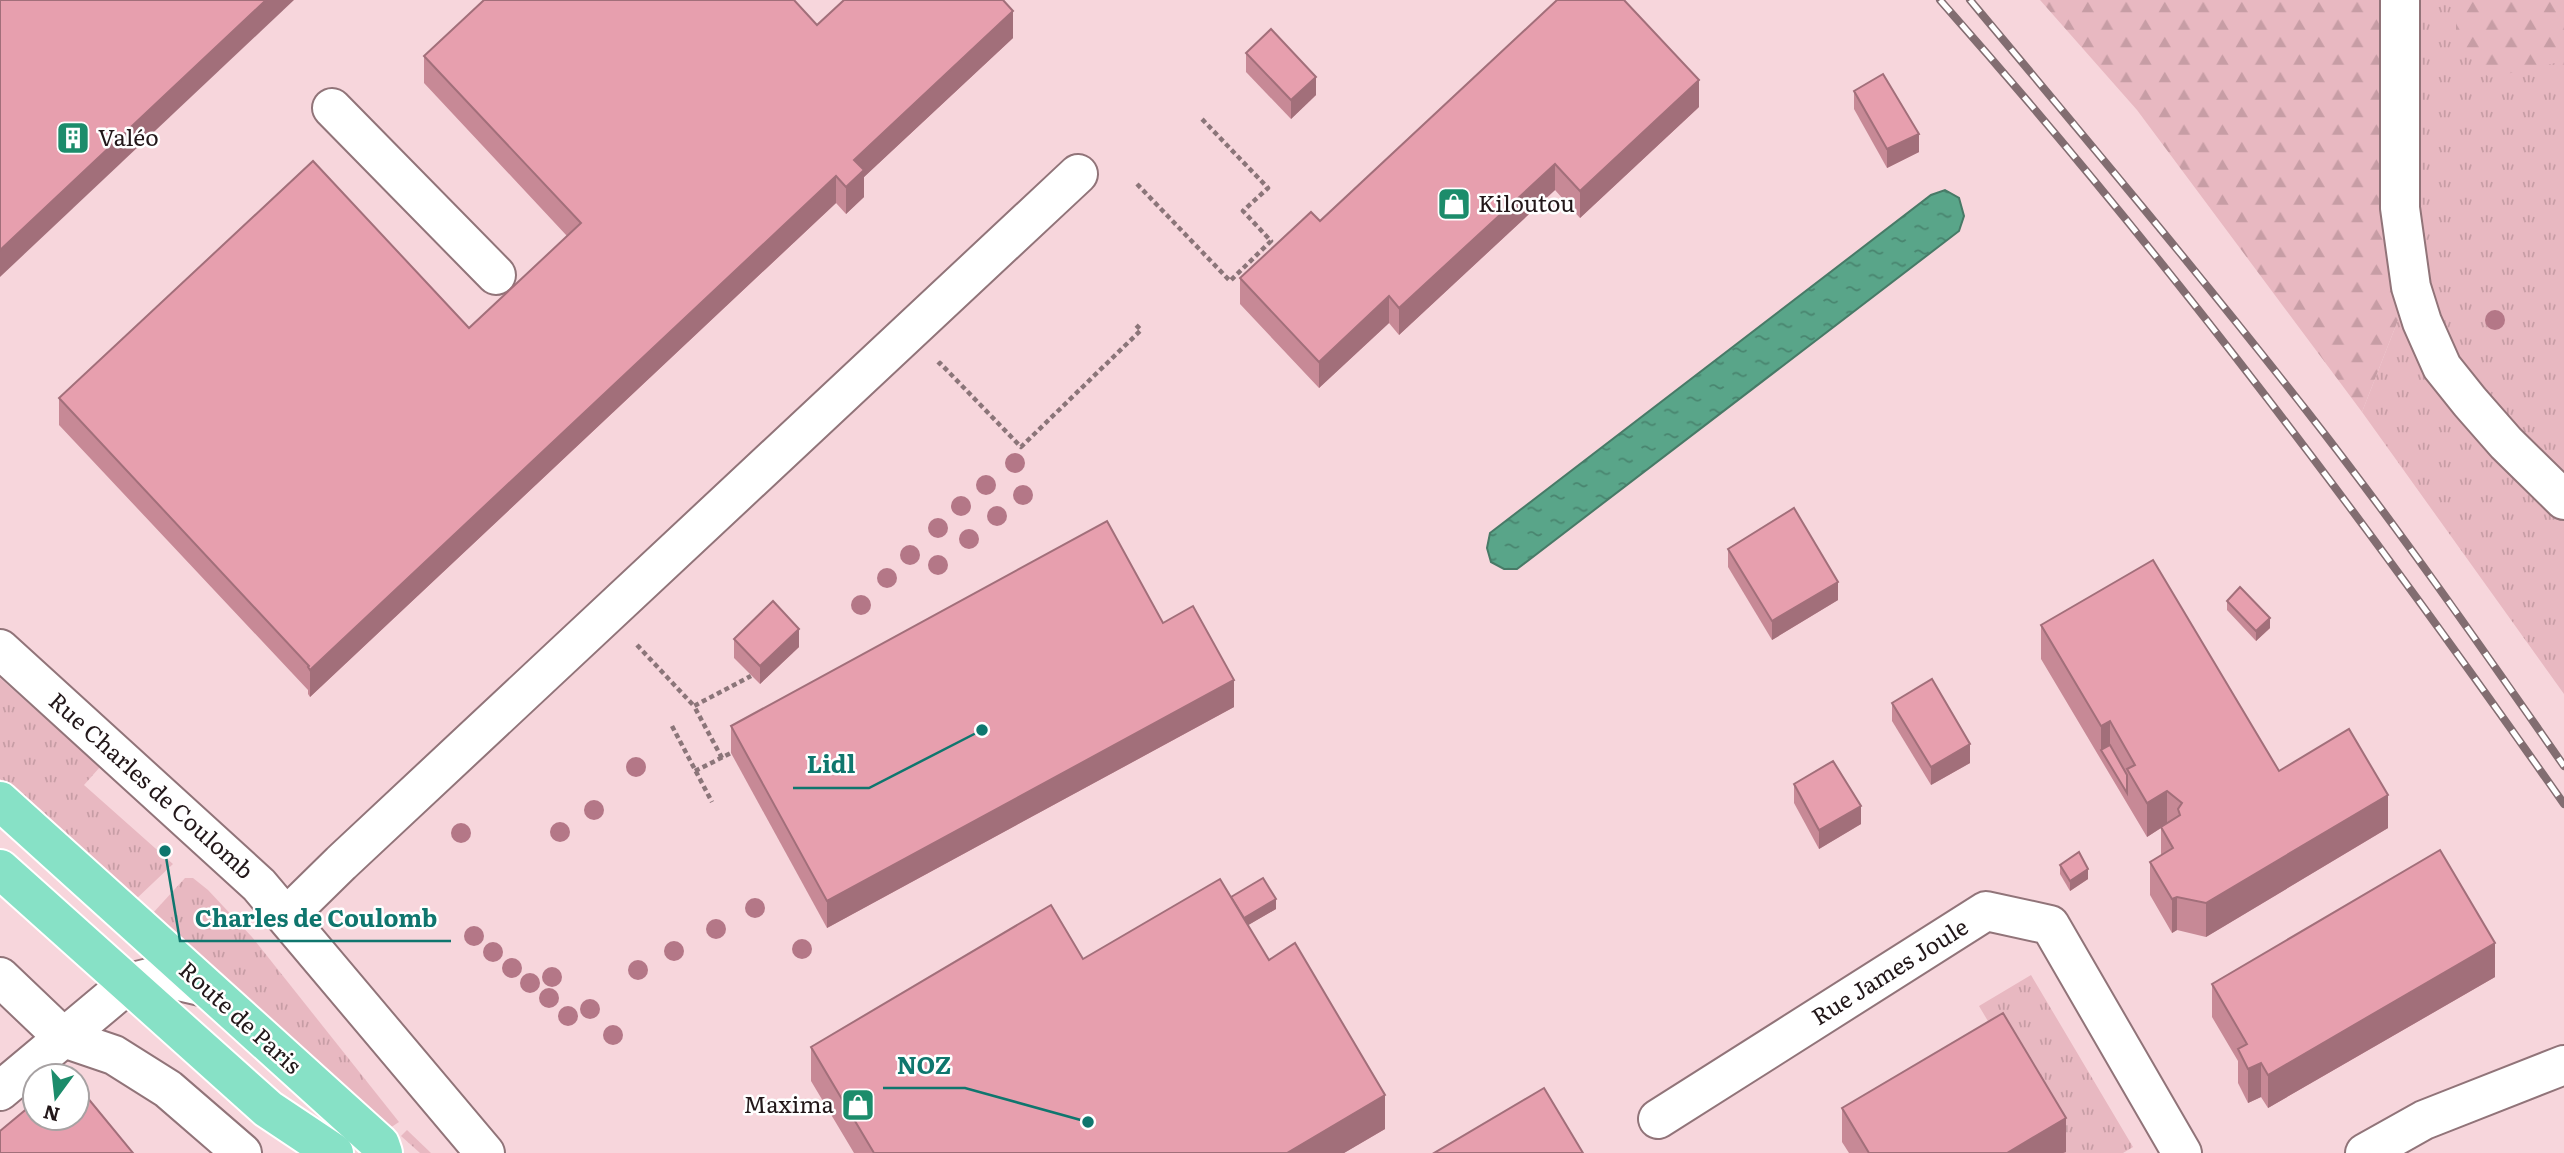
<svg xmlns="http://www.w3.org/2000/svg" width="2564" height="1153" font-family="Literata,serif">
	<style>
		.grass { fill: url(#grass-tufts) }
		.forest { fill: url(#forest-firs) }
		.water { fill: url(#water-ripples); stroke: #487a67; stroke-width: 2 }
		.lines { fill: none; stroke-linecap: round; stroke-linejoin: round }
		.minor-casing { stroke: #917479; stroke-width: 42 }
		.major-casing { stroke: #fff; stroke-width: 42 }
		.path { stroke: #8b7579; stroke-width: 4.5; stroke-dasharray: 5 3.5; stroke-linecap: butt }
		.minor { stroke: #fff; stroke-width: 38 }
		.major { stroke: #87e1c6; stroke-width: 38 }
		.rail-casing { stroke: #826d71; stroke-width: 8 }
		.rail { stroke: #fff; stroke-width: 5; stroke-dasharray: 16; stroke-linecap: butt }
		.tree { fill: #b47787 }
		.wall { fill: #c78996 }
		.shaded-wall { fill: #a26f7a }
		.building { fill: #e79fae; stroke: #a26f7a; stroke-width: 2 }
		.labels { text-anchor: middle; stroke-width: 5; stroke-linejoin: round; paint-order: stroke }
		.poi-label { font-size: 23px; fill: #221719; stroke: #fff; text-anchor: start }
		.street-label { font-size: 23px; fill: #221719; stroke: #fff }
		.leader { fill: none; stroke: #0f766e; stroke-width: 2.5 }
		.callout-dot { fill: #0f766e; stroke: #fff; stroke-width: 2.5 }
		.callout-label { font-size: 24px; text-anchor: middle; font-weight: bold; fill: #0f766e; stroke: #fff; stroke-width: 5; stroke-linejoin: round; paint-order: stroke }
	</style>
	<defs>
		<pattern id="grass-tufts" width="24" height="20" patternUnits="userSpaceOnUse" patternTransform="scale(1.75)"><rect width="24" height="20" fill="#e8b8c1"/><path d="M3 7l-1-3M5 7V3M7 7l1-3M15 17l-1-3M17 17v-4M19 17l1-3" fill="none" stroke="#c79da5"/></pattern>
		<pattern id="forest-firs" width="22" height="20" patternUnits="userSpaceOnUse" patternTransform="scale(1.75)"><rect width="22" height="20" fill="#e8b8c1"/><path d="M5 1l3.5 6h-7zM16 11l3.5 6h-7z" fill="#c79da5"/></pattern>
		<pattern id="water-ripples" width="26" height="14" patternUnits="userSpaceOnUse" patternTransform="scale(1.75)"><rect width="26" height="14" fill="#59a589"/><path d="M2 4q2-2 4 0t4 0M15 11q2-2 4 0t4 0" fill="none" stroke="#49856f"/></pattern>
	</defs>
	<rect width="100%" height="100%" fill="#f7d6dc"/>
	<g class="grass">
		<path d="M2412,0H2564V694L2362,412L2411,287Z"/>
		<path d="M0,678L100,767L84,785L173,864L134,901L0,779Z"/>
		<path d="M185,878H193L208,890L252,937L399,1122L390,1128L152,914Z"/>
		<path d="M2031,975L2133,1147L2123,1153H2063L2065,1151L1979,1006Z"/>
		<path d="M407,1130L431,1153H420L401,1136Z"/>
	</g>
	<g class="forest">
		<path d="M2040,0H2412L2411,287L2362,412L2137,110Z"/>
		<path d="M2456,0H2564V69L2555,63L2489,78L2456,37Z"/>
	</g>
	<path class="water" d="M1945,190L1959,198L1964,216L1959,231L1517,569H1504L1491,562L1487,548L1490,533L1931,195Z"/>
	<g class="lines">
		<defs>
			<g id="minor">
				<path d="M2400,0V208L2411,287L2422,322L2442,367L2470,402L2506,443L2564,500"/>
				<path d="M332,108L496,275"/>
				<path d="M0,649L259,885L485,1153"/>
				<path d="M287,916L341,863L1078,174"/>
				<path d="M0,977L64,1038L114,1055L168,1089L242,1153"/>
				<path d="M0,1091L129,983L157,976L205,987"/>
				<path d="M1658,1119L1986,911L2050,925L2182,1153"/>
				<path d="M2365,1153L2424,1120L2564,1065"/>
			</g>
			<g id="major">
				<path d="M0,801L380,1144L383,1153"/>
				<path d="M0,869L268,1109L334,1153"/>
			</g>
		</defs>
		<use href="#minor" class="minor-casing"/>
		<use href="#major" class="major-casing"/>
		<g class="path">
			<path d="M1137,184L1230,281L1271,241L1243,211L1268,188L1200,117"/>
			<path d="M938,365L940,363L1021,447L1141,330L1134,323"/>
			<path d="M637,645L694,706"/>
			<path d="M672,726L712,802"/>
			<path d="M722,758L694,706L751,676"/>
			<path d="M695,771L731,753"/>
		</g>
		<use href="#minor" class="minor"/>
		<use href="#major" class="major"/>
		<defs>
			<g id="rail">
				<path d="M1940,0C2165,254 2369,526 2564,804"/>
				<path d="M1970,0C2083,135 2197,271 2306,410C2396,525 2480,645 2564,766"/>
			</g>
		</defs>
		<use href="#rail" class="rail-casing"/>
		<use href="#rail" class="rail"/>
	</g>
	<g class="tree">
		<circle cx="2495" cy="320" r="10"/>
		<circle cx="1015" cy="463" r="10"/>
		<circle cx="986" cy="485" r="10"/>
		<circle cx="1023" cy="495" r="10"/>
		<circle cx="961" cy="506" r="10"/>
		<circle cx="997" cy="516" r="10"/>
		<circle cx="938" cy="528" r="10"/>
		<circle cx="969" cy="539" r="10"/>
		<circle cx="910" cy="555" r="10"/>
		<circle cx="938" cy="565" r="10"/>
		<circle cx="887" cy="578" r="10"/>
		<circle cx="861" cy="605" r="10"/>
		<circle cx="636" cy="767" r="10"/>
		<circle cx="594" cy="810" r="10"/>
		<circle cx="560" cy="832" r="10"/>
		<circle cx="461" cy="833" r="10"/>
		<circle cx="755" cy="908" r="10"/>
		<circle cx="716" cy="929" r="10"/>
		<circle cx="474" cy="936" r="10"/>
		<circle cx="802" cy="949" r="10"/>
		<circle cx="674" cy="951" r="10"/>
		<circle cx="493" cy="952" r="10"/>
		<circle cx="512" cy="968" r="10"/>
		<circle cx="638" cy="970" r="10"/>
		<circle cx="552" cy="977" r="10"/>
		<circle cx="530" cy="983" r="10"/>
		<circle cx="549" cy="998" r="10"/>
		<circle cx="590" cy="1009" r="10"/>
		<circle cx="568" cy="1016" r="10"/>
		<circle cx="613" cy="1035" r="10"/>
	</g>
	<g class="wall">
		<path d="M1005,3L1013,38L864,177V197L846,214L836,203L310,697L308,694V690L59,425V398L469,328L567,236L424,83V56L817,25Z"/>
		<path d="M1246,53L1316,95L1291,119L1246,72Z"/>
		<path d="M1854,91L1919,152L1887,168L1854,109Z"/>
		<path d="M1699,107L1580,218L1555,190L1399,335L1389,323L1319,388L1240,304V278L1320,221Z"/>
		<path d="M1728,549L1838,600L1772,640L1728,567Z"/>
		<path d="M2227,601L2270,628L2256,641L2227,610Z"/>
		<path d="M1163,623L1234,707L827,928L731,753V726Z"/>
		<path d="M2041,625L2279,771L2388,828L2206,937L2177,930L2172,933L2150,895V862L2161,855V828L2147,837L2041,659Z"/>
		<path d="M734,639L799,647L760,684L734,658Z"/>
		<path d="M1892,703L1970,763L1931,785L1892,721Z"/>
		<path d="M1794,784L1861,824L1819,849L1794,803Z"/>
		<path d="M2060,865L2088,879L2070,891L2060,874Z"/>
		<path d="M1231,897L1276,909L1248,925L1269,960L1385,1129L1344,1153H854L811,1081V1047L1083,959Z"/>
		<path d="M2495,977L2268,1108L2261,1097L2248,1103L2238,1083V1061L2212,1017V984Z"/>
		<path d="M1842,1108L2066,1152L2063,1153H1849L1842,1142Z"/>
	</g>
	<g class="shaded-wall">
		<path d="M266,0H294L0,277V250Z"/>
		<path d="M1013,11V38L864,177V197L846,214V187L854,160Z"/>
		<path d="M1316,77V95L1291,119V100Z"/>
		<path d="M1699,80V107L1580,218V191Z"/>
		<path d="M1919,134V152L1887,168V149Z"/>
		<path d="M1555,164V190L1399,335V308Z"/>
		<path d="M836,176V203L310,697V670Z"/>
		<path d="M1389,296V323L1319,388V362Z"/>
		<path d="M1838,582V600L1772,640V621Z"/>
		<path d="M2270,618V628L2256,641V631Z"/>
		<path d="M799,629V647L760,684V666Z"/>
		<path d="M1234,680V707L827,928V901Z"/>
		<path d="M2110,721V754L2101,750V726Z"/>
		<path d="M1970,744V763L1931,785V767Z"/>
		<path d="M2167,791V824L2147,837V803Z"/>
		<path d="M2388,795V828L2206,937V903Z"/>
		<path d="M1861,806V824L1819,849V830Z"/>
		<path d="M2088,869V879L2070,891V881Z"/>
		<path d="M2177,897V930L2172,933V899Z"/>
		<path d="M1276,899V909L1233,934V925Z"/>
		<path d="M2495,943V977L2268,1108V1075Z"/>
		<path d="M2261,1063V1097L2248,1103V1069Z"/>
		<path d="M1385,1095V1129L1344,1153H1287Z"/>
		<path d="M2066,1118V1152L2063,1153H2007Z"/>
	</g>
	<g class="building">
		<path d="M0,0H266L0,250Z"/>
		<path d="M484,0H794L817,25L844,0H1003L1013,11L854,160L864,170L846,187L836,176L310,670L308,667L309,666L59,398L313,161L469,328L581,223L424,56Z"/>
		<path d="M1557,0H1624L1699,80L1580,191L1555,164L1399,308L1389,296L1319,362L1240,278L1311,212L1320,221Z"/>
		<path d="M1271,29L1316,77L1291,100L1246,53Z"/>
		<path d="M1883,74L1919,134L1887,149L1854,91Z"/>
		<path d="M1794,508L1838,582L1772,621L1728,549Z"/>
		<path d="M1107,521L1163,623L1193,606L1234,680L827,901L731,726Z"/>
		<path d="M2153,560L2279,771L2349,729L2388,795L2206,903L2177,897L2172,899L2150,862L2173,848L2161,827L2180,815L2178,809L2182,803L2167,791L2147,803L2127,769L2135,765L2110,721L2101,726L2041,625Z"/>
		<path d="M2240,587L2270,618L2256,631L2227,601Z"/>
		<path d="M773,601L799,629L760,666L734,639Z"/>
		<path d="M1932,679L1970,744L1931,767L1892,703Z"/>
		<path d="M2110,745L2127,775V793L2101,750Z"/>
		<path d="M1833,761L1861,806L1819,830L1794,784Z"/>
		<path d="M2440,850L2495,943L2268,1075L2261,1063L2248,1069L2238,1049L2247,1044L2212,984Z"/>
		<path d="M2079,852L2088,869L2070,881L2060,865Z"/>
		<path d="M1263,878L1276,899L1244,918L1231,897Z"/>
		<path d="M1220,879L1269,960L1295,943L1385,1095L1287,1153H874L811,1047L1051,905L1083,959Z"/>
		<path d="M2003,1013L2066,1118L2007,1153H1869L1842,1108Z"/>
		<path d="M77,1085L133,1153H0V1131L35,1102V1118H77Z"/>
		<path d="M1544,1088L1583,1153H1434Z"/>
	</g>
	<defs>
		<symbol id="building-square" viewBox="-11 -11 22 22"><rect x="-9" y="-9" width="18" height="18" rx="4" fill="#1c8c6b" stroke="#fff"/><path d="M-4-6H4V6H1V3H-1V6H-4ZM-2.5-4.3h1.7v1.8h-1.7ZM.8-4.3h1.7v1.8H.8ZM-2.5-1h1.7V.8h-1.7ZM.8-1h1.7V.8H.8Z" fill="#fff"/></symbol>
		<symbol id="shop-square" viewBox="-11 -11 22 22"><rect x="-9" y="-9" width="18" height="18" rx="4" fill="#1c8c6b" stroke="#fff"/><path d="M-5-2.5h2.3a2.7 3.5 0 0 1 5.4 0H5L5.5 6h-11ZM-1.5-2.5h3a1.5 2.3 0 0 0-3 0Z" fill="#fff"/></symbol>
	</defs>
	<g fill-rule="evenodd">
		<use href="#building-square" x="54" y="119" width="38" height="38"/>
		<use href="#shop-square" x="1435" y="185" width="38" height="38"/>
		<use href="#shop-square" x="839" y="1086" width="38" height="38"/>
	</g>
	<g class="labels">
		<g class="poi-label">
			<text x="98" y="146">Valéo</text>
			<text x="1478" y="212">Kiloutou</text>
			<text x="834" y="1113" text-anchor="end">Maxima</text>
		</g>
		<g class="street-label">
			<text transform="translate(151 786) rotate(42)" y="8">Rue Charles de Coulomb</text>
			<text transform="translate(1890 972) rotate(-32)" y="8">Rue James Joule</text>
			<text transform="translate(240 1018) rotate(42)" y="8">Route de Paris</text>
		</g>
	</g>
	<path class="leader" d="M982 730L869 788H793M165 851L180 941H451M1088 1122L965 1088H883"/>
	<g class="callout-dot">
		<circle cx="982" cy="730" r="7"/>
		<circle cx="165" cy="851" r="7"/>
		<circle cx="1088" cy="1122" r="7"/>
	</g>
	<g class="callout-label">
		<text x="831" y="773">Lidl</text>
		<text x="316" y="927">Charles de Coulomb</text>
		<text x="924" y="1074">NOZ</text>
	</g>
	<g transform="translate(56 1097) rotate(195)"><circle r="33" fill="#ffffff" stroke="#a7a2a3" stroke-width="2"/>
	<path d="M0-5L12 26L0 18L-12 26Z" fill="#1c8c6b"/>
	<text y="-10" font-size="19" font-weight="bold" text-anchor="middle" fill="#221719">N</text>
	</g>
</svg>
